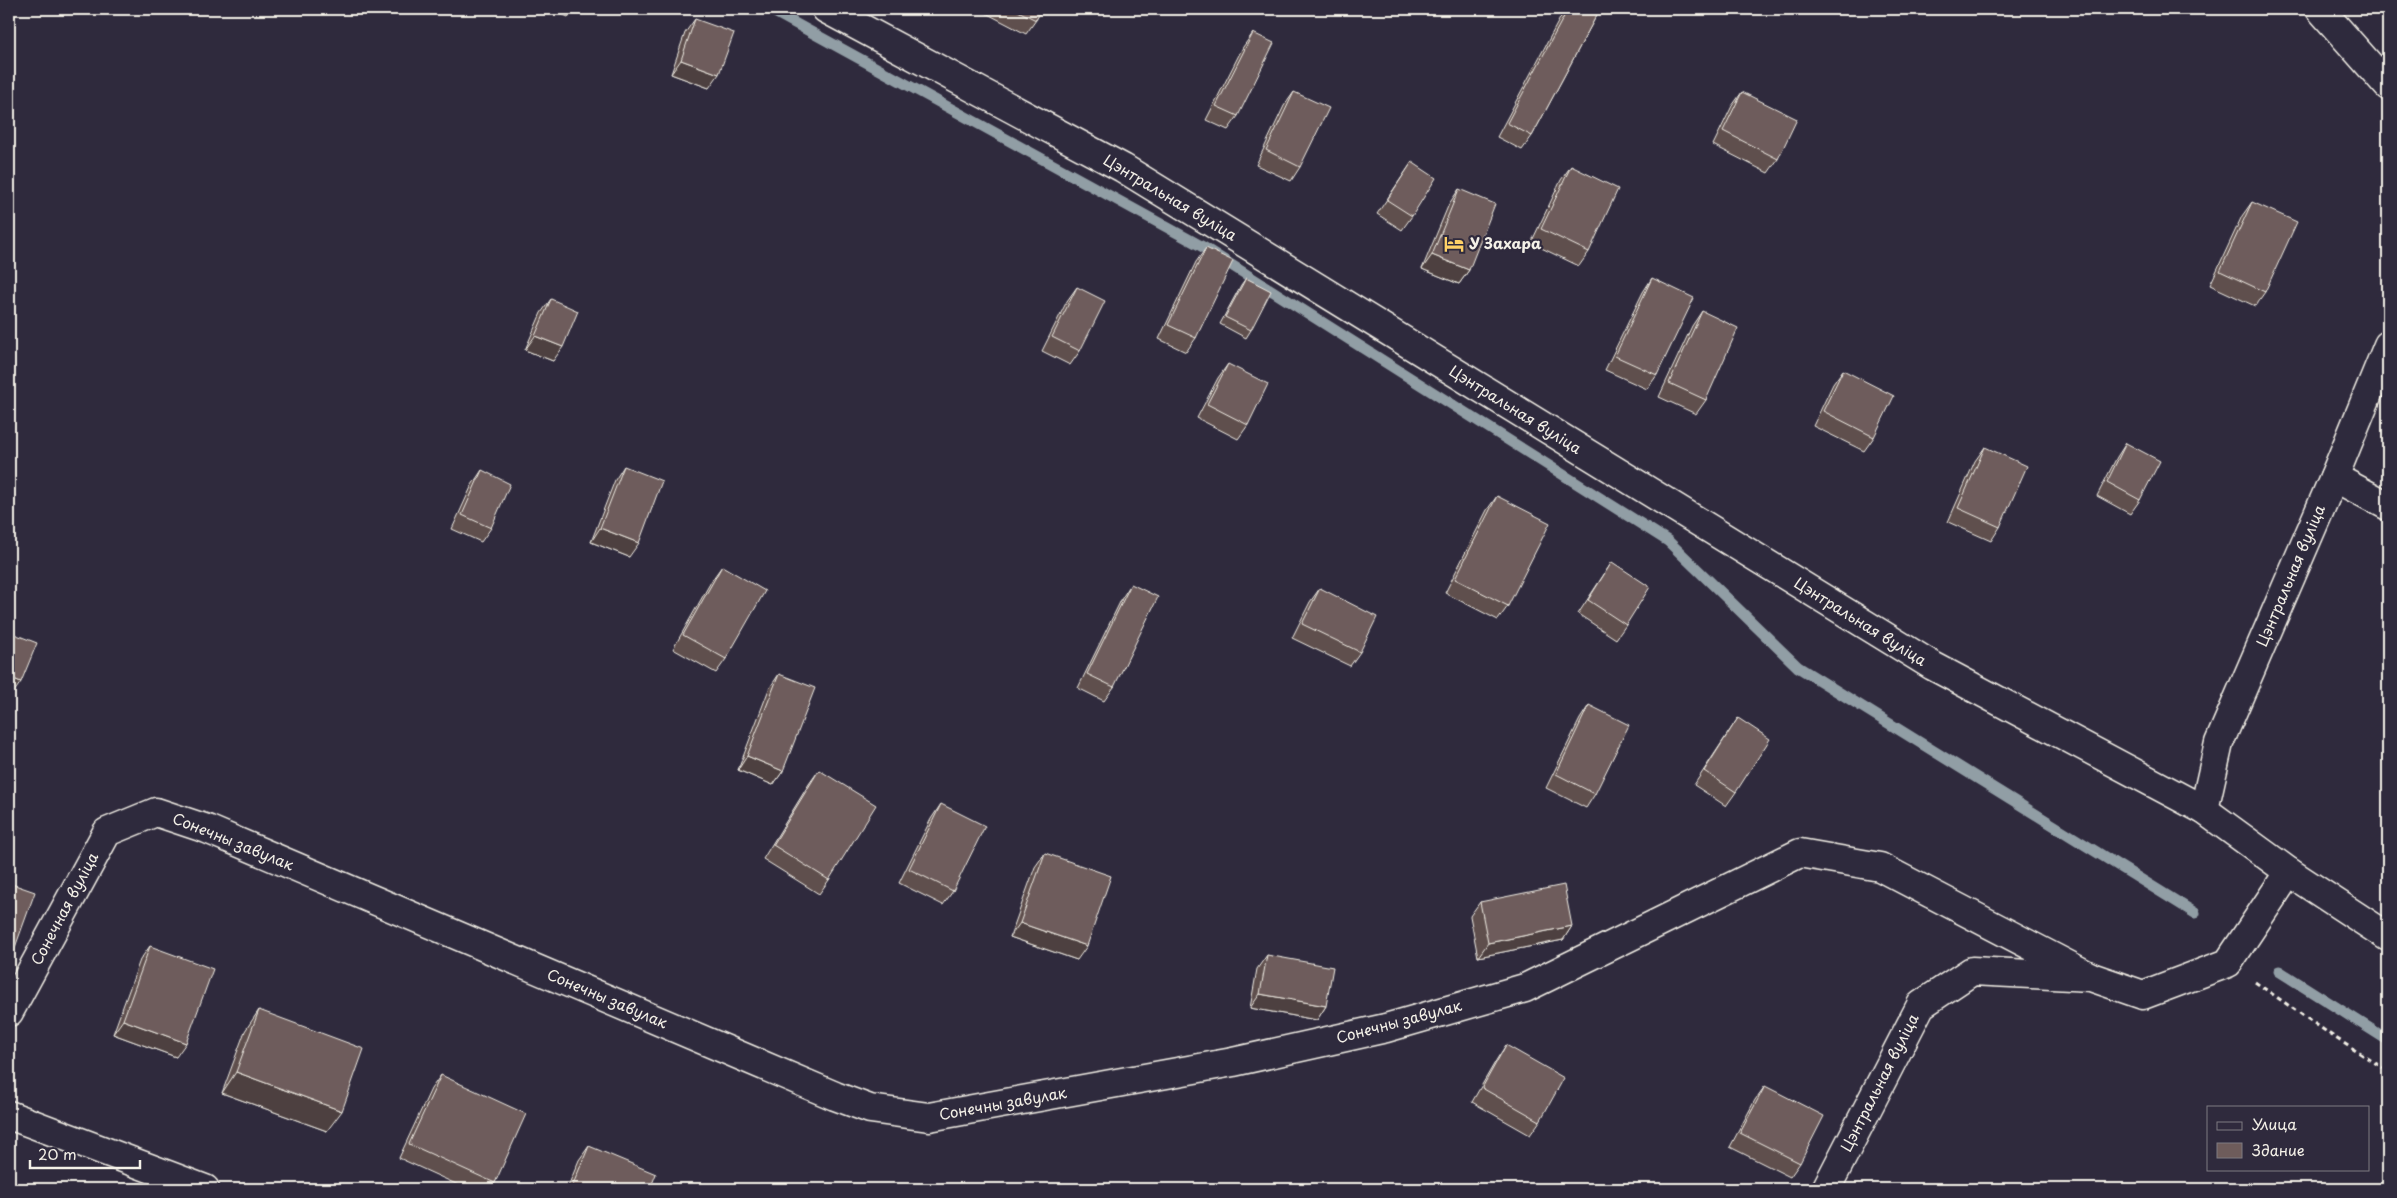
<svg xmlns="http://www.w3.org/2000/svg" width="2397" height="1198" font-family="'Playpen Sans',sans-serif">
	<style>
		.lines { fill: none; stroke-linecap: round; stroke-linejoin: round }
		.stream { stroke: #919ea5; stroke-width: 11 }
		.minor-casing { stroke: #f4f1e8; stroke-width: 31 }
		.path { stroke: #f4f1e8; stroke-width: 3; stroke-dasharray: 5 4; stroke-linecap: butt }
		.minor { stroke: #2f2a3d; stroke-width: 28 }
		.wall { fill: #5f4f4e; stroke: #f4f1e8 }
		.shaded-wall { fill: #4d4040; stroke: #f4f1e8 }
		.building { fill: #6e5c5b; stroke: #f4f1e8 }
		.labels { text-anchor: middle; stroke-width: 4.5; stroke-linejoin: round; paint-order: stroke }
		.street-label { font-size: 15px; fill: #f4f1e8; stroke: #2f2a3d }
		.poi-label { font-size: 15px; font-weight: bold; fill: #f4f1e8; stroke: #2f2a3d; text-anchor: start }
	</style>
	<rect width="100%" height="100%" fill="#2f2a3d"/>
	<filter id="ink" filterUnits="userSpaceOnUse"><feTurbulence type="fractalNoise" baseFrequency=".02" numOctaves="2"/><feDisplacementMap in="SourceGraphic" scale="10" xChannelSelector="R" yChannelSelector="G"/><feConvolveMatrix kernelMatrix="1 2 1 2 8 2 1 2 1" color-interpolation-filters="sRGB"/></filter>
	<g filter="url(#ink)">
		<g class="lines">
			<g class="stream">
				<path d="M769,9L1203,247L1668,541L1798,667L2195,913"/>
				<path d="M2279,971L2388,1040"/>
			</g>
			<defs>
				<g id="minor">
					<path d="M826,9L1123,168L1933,666L2204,810L2289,872L2388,937"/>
					<path d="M2320,9L2388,86"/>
					<path d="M2334,477L2388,506"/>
					<path d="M2204,810L2219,743L2334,477L2388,345"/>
					<path d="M9,1012L107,832L156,812L207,829L835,1096L870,1109L929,1117L1233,1062L1386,1028L1525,988L1800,853L1880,867L2091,977"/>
					<path d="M9,1115L205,1189"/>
					<path d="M1826,1189L1921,1005L1972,971L2091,977L2143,995L2228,963L2289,872"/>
				</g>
			</defs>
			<use href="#minor" class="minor-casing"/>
			<path class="path" d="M2255,982L2334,1037L2388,1071"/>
			<use href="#minor" class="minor"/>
		</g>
		<g class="wall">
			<path d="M551,9H574L568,17Z"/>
			<path d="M980,9H1042L1036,20L1026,34L980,10Z"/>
			<path d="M1565,9H1600L1532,136L1522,150L1497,137Z"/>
			<path d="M695,19L709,88L671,74L685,33Z"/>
			<path d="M1253,33L1238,116L1228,130L1206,120L1243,47Z"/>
			<path d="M1294,92L1300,167L1291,181L1256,165L1284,106Z"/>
			<path d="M1742,92L1778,159L1768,173L1713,145L1732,106Z"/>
			<path d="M1412,162V216L1402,230L1377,214Z"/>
			<path d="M1571,166L1589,252L1579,266L1531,243L1561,180Z"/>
			<path d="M1459,189L1469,270L1459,284L1422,269L1449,204Z"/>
			<path d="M2252,202L2265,292L2255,306L2210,285L2242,216Z"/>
			<path d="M1206,248L1196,338L1186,352L1159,339L1196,262Z"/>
			<path d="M1246,278L1251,330L1246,338L1220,324L1241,285Z"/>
			<path d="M1652,278L1657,375L1647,389L1605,370L1643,292Z"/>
			<path d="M1077,287L1080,351L1070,365L1042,351L1067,301Z"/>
			<path d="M551,299L553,361L525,350L541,313Z"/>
			<path d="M1702,311L1706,400L1696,414L1659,397L1692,326Z"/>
			<path d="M1228,364L1248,425L1238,439L1197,418L1218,378Z"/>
			<path d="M1843,370L1874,437L1864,451L1813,426L1833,384Z"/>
			<path d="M2126,443L2140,500L2130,514L2097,496L2117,457Z"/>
			<path d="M1985,447L2000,527L1991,541L1948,522L1975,461Z"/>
			<path d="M624,466L629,557L591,542L615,480Z"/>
			<path d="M482,470L491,528L481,542L452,529L472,485Z"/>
			<path d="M1497,496L1508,606L1498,620L1445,593L1487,510Z"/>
			<path d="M1612,562L1626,625L1616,639L1578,614Z"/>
			<path d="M722,566L726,659L716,673L673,649L712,580Z"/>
			<path d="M1131,584L1114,687L1104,701L1078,688L1122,598Z"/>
			<path d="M1320,588L1360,652L1350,666L1292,638L1310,602Z"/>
			<path d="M779,674L783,771L773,785L738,770L769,689Z"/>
			<path d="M1589,705L1595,794L1586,808L1546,788L1580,719Z"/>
			<path d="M1738,718L1736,792L1726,806L1694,785Z"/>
			<path d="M819,770L829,880L819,894L763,859L809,784Z"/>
			<path d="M941,804L953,891L943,905L899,883L931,819Z"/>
			<path d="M1045,853L1077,960L1010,937L1035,867Z"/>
			<path d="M1480,902L1572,926L1563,940L1478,957L1470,916Z"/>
			<path d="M150,946L176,1057L113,1034L140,960Z"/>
			<path d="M1267,955L1326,1006L1317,1020L1250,1008L1257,969Z"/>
			<path d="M259,1010L327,1131L222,1093L245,1031Z"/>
			<path d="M1506,1045L1540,1121L1530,1135L1472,1102L1497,1059Z"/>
			<path d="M441,1075L495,1183L491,1189H467L399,1158L431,1089Z"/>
			<path d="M1765,1086L1800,1163L1790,1177L1730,1147L1755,1100Z"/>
			<path d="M589,1146L650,1189H567L579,1160Z"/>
		</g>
		<g class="shaded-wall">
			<path d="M681,60L719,74L709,88L671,74Z"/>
			<path d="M1432,255L1469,270L1459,284L1422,269Z"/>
			<path d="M535,336L563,347L553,361L525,350Z"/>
			<path d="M600,528L639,543L629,557L591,542Z"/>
			<path d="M9,677L21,682L11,696L9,695Z"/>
			<path d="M747,756L783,771L773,785L738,770Z"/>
			<path d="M1020,923L1087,946L1077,960L1010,937Z"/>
			<path d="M1572,926L1563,940L1478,957L1488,943Z"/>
			<path d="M1260,994L1326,1006L1317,1020L1250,1008Z"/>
			<path d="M123,1020L186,1043L176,1057L113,1034Z"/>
			<path d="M236,1072L342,1111L327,1131L222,1093Z"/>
		</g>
		<g class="building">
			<path d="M1014,9H1042L1036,20Z"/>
			<path d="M1568,9H1600L1532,136L1507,123Z"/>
			<path d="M695,19L734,33L719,74L681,60Z"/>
			<path d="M1253,33L1274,43L1238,116L1216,106Z"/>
			<path d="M1294,92L1329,108L1300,167L1266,150Z"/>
			<path d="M1742,92L1797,119L1778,159L1723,131Z"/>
			<path d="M1412,162L1436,178L1412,216L1387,200Z"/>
			<path d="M1571,166L1618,189L1589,252L1541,229Z"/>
			<path d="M1459,189L1495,204L1469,270L1432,255Z"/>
			<path d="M2252,202L2297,222L2265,292L2220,271Z"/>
			<path d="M1206,248L1233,261L1196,338L1168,325Z"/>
			<path d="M1246,278L1271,291L1251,330L1225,317Z"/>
			<path d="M1652,278L1694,298L1657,375L1615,356Z"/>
			<path d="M1077,287L1105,301L1080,351L1052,337Z"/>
			<path d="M551,299L578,311L563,347L535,336Z"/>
			<path d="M1702,311L1738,328L1706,400L1669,383Z"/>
			<path d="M1228,364L1268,384L1248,425L1207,404Z"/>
			<path d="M1843,370L1894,396L1874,437L1823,411Z"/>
			<path d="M2126,443L2160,461L2140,500L2107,482Z"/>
			<path d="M1985,447L2027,466L2000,527L1958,508Z"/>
			<path d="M624,466L662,481L639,543L600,528Z"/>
			<path d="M482,470L510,484L491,528L462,515Z"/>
			<path d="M1497,496L1550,523L1508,606L1455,579Z"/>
			<path d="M1612,562L1650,587L1626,625L1588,600Z"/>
			<path d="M722,566L765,591L726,659L683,635Z"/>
			<path d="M1131,584L1158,597L1114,687L1087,674Z"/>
			<path d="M1320,588L1377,617L1360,652L1302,624Z"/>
			<path d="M9,632L37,643L21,682L9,677Z"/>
			<path d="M779,674L815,688L783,771L747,756Z"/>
			<path d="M1589,705L1629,725L1595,794L1556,774Z"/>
			<path d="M1738,718L1770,739L1736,792L1704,771Z"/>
			<path d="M819,770L876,805L829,880L773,845Z"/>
			<path d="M941,804L985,826L953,891L909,869Z"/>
			<path d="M1045,853L1111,876L1087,946L1020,923Z"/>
			<path d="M9,883L35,892L9,964Z"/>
			<path d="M1564,885L1572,926L1488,943L1480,902Z"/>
			<path d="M150,946L213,969L186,1043L123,1020Z"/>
			<path d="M1267,955L1333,967L1326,1006L1260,994Z"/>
			<path d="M259,1010L364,1049L342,1111L236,1072Z"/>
			<path d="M1506,1045L1564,1078L1540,1121L1482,1088Z"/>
			<path d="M441,1075L526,1114L495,1183L409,1144Z"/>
			<path d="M1765,1086L1824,1116L1800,1163L1740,1133Z"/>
			<path d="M589,1146L656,1174L650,1189H571Z"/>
		</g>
	</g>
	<defs>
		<symbol id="hotel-bare" viewBox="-9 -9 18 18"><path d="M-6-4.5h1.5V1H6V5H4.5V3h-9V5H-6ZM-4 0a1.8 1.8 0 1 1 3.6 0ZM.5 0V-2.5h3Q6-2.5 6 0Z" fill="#ffd166" stroke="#2f2a3d" stroke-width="2.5" paint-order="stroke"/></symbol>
	</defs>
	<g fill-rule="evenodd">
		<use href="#hotel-bare" x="1440" y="230" width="28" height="28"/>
	</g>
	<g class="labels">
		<g class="street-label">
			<text transform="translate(1170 198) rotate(31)" y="5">Цэнтральная вуліца</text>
			<text transform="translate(1515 410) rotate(32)" y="5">Цэнтральная вуліца</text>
			<text transform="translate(2291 576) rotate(-67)" y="5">Цэнтральная вуліца</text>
			<text transform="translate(1860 622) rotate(32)" y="5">Цэнтральная вуліца</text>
			<text transform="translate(233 842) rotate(22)" y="5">Сонечны завулак</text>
			<text transform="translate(65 909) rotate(-62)" y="5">Сонечная вуліца</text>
			<text transform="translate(607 999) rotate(23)" y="5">Сонечны завулак</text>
			<text transform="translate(1399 1022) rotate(-15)" y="5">Сонечны завулак</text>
			<text transform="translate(1880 1083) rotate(-63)" y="5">Цэнтральная вуліца</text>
			<text transform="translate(1003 1104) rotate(-10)" y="5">Сонечны завулак</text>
		</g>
		<g class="poi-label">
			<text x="1469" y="249">У Захара</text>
		</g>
	</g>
	<rect width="2397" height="1198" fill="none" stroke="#2f2a3d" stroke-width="30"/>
	<rect x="15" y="15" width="2367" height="1168" fill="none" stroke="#f4f1e8" stroke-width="2" filter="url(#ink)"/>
	<rect x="2207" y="1106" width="162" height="65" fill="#2f2a3d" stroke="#7e7a81"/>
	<rect x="2217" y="1122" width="25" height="8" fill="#2f2a3d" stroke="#7e7a81"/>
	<text x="2252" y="1130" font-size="15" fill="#f4f1e8">Улица</text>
	<rect x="2217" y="1143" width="25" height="15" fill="#6e5c5b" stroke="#7e7a81"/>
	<text x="2252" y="1156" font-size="15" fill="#f4f1e8">Здание</text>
	<path d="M30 1160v8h110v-8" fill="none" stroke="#f4f1e8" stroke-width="2.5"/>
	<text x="38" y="1160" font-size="15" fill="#f4f1e8" stroke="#2f2a3d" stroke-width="4" paint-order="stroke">20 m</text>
</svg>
